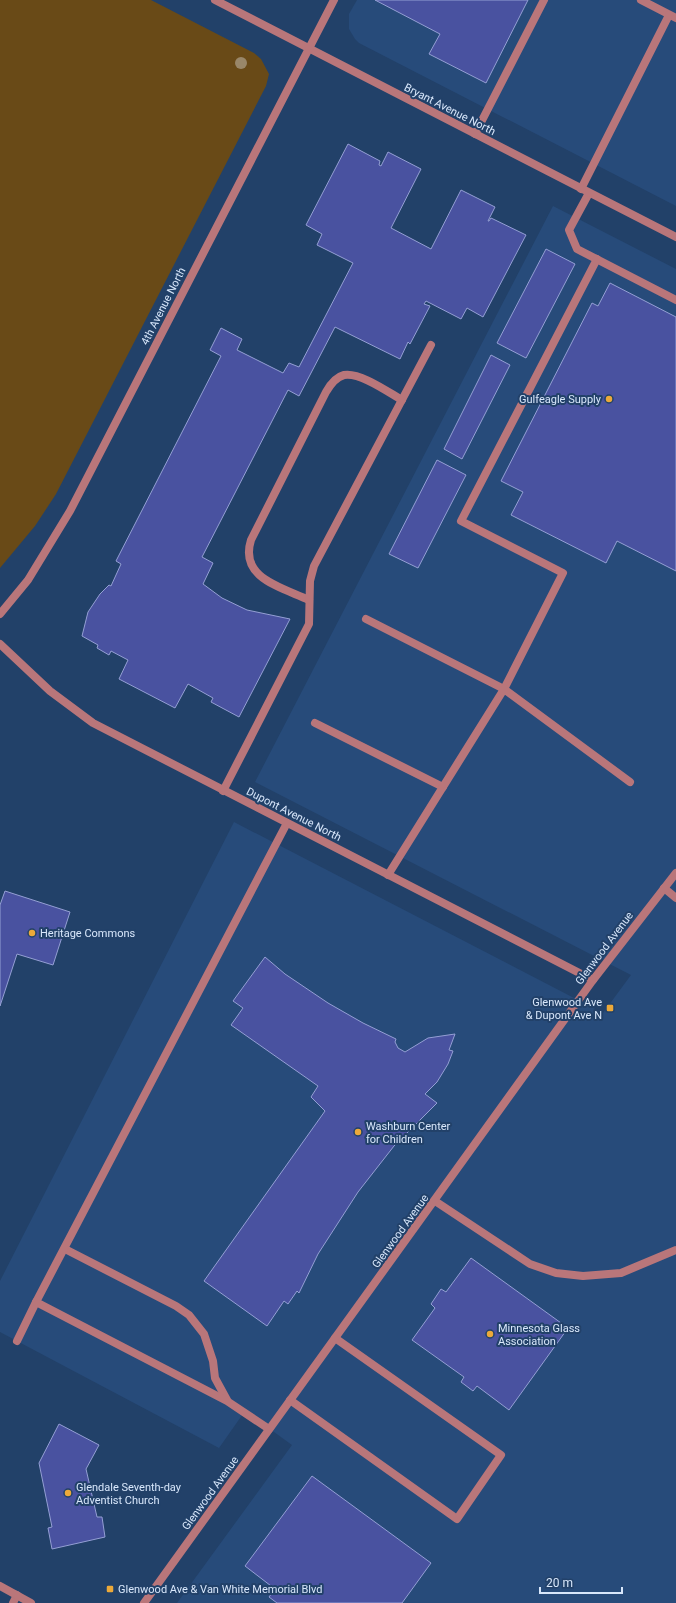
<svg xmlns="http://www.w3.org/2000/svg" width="676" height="1603" font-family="Roboto,sans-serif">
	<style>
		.built { fill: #274b7a }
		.green { fill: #694a17 }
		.building { fill: #4952a0; stroke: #949fd4 }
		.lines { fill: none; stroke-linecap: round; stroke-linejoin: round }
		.service { stroke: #b9767a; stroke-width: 8 }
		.minor { stroke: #b9767a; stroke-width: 8 }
		.tertiary { stroke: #b9767a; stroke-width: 8 }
		.tree { fill: #998769 }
		.poi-dot { fill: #eca93a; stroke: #224169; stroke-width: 1.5 }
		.labels { text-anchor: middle; stroke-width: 4; stroke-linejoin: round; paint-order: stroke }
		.street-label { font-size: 11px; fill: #d8e7fb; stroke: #224169 }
		.poi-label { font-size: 11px; fill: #d8e7fb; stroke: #224169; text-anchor: start }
	</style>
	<rect width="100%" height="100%" fill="#224169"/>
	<g class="built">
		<path d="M357,0H676V206L359,43L355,39L349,29V14Z"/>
		<path d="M553,206L676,269V1603H177L292,1445L245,1411L219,1448L0,1332V1281L234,822L603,1013L631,975L255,782Z"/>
	</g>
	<path class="green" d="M0,0H151L254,53L261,59L269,74L266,86L56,494L35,526L0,568Z"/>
	<g class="building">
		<path d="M375,0H528L486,83L429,54L440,34Z"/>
		<path d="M348,144L380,161L379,165L381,166L388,152L421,169L391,228L431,249L461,190L495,207L488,221H489L491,218L526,235L483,317L467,308L461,319L426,301L424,304L430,306L410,344L408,342L400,359L335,327L299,396L288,390L202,557L213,563L203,584L222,598L247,610L290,619L239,717L211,702L213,698L188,684L175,708L119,679L128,660L111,651L109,655L97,648L98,645L82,636L88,612L100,594L109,585L111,586L121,564L116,561L221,356L210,350L221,328L242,339L237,350L283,373L289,363L299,367L353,263L317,245L322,234L306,225Z"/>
		<path d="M546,249L575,264L526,358L497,343Z"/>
		<path d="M610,283L676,317V571L617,541L606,563L511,515L523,492L501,481L592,303L598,306Z"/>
		<path d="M491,355L510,365L462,459L444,449Z"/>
		<path d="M437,460L466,475L418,568L389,554Z"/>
		<path d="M5,891L70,912L53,965L17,954L0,1006V905Z"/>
		<path d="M265,957L285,974L328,1003L363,1023L396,1039L395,1042L398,1048L405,1052L428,1038L455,1034L449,1050L453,1051L448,1064L437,1082L425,1094L437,1103L394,1146L358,1192L318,1254L299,1293L297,1291L288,1304L284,1301L267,1326L204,1281L325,1111L311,1097L318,1086L231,1025L243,1008L233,1001Z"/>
		<path d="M471,1258L568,1328L509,1410L477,1386L473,1391L461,1382L464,1377L412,1340L435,1308L431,1304L441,1289L446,1292Z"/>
		<path d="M59,1424L99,1445L86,1469L97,1517H102L105,1537L52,1549L48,1528L52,1527L39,1463Z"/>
		<path d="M312,1476L431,1563L402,1603H277L269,1597L275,1589L245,1566Z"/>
	</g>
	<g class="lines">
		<g class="service">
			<path d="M641,0L676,18"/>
			<path d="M475,134L544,0"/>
			<path d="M581,189L669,15"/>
			<path d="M589,193L569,230L577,249L676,300"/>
			<path d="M309,600C281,587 239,578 251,540L326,392C330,385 336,377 344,375C360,372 388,392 402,400"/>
			<path d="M366,619L504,689L563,573L461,521L597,259"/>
			<path d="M315,723L443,787"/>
			<path d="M223,791L309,624L310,581L314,566L431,345"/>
			<path d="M388,875L504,689L630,782"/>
			<path d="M664,888L676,898"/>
			<path d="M435,1201L530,1264L556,1273L583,1276L621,1273L676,1250"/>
			<path d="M65,1249L176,1306L189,1315L204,1334L213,1361L215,1378L227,1400"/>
			<path d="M17,1341L36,1302"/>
			<path d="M290,1400L457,1519L501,1455L335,1338"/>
			<path d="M269,1429L227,1401L36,1302L287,823"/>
			<path d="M13,1603L17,1595"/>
		</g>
		<g class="minor">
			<path d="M215,0L676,237"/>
			<path d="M0,614L28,580L70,511L334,0"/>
			<path d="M0,644L50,691L93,723L593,980"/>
		</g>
		<g class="tertiary">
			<path d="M0,1586L31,1603"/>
			<path d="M144,1603L593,980L676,873"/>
		</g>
	</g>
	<circle class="tree" cx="241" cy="63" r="6"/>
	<g class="poi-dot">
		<circle cx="609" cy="399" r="4"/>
		<circle cx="32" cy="933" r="4"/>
		<rect x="606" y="1004" width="8" height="8" rx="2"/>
		<circle cx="358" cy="1132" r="4"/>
		<circle cx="490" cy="1334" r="4"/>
		<circle cx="68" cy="1493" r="4"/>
		<rect x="106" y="1585" width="8" height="8" rx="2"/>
	</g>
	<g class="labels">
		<g class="street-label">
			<text transform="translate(450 109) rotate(27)" y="4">Bryant Avenue North</text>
			<text transform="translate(163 306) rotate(-63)" y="4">4th Avenue North</text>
			<text transform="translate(294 814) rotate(27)" y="4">Dupont Avenue North</text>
			<text transform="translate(604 948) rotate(-53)" y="4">Glenwood Avenue</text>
			<text transform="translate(400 1231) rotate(-54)" y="4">Glenwood Avenue</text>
			<text transform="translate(210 1493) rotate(-54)" y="4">Glenwood Avenue</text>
		</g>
		<g class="poi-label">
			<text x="601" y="403" text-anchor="end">Gulfeagle Supply</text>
			<text x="40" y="937">Heritage Commons</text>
			<text x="602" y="1006" text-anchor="end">Glenwood Ave<tspan x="602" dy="13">&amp; Dupont Ave N</tspan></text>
			<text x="366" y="1130">Washburn Center<tspan x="366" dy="13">for Children</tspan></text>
			<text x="498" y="1332">Minnesota Glass<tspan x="498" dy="13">Association</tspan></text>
			<text x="76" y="1491">Glendale Seventh-day<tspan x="76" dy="13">Adventist Church</tspan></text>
			<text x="118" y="1593">Glenwood Ave &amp; Van White Memorial Blvd</text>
		</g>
	</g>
	<path d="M540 1587v6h82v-6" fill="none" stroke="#d8e7fb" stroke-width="2"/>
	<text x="546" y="1587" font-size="12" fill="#d8e7fb" stroke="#224169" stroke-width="3" paint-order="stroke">20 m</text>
</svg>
